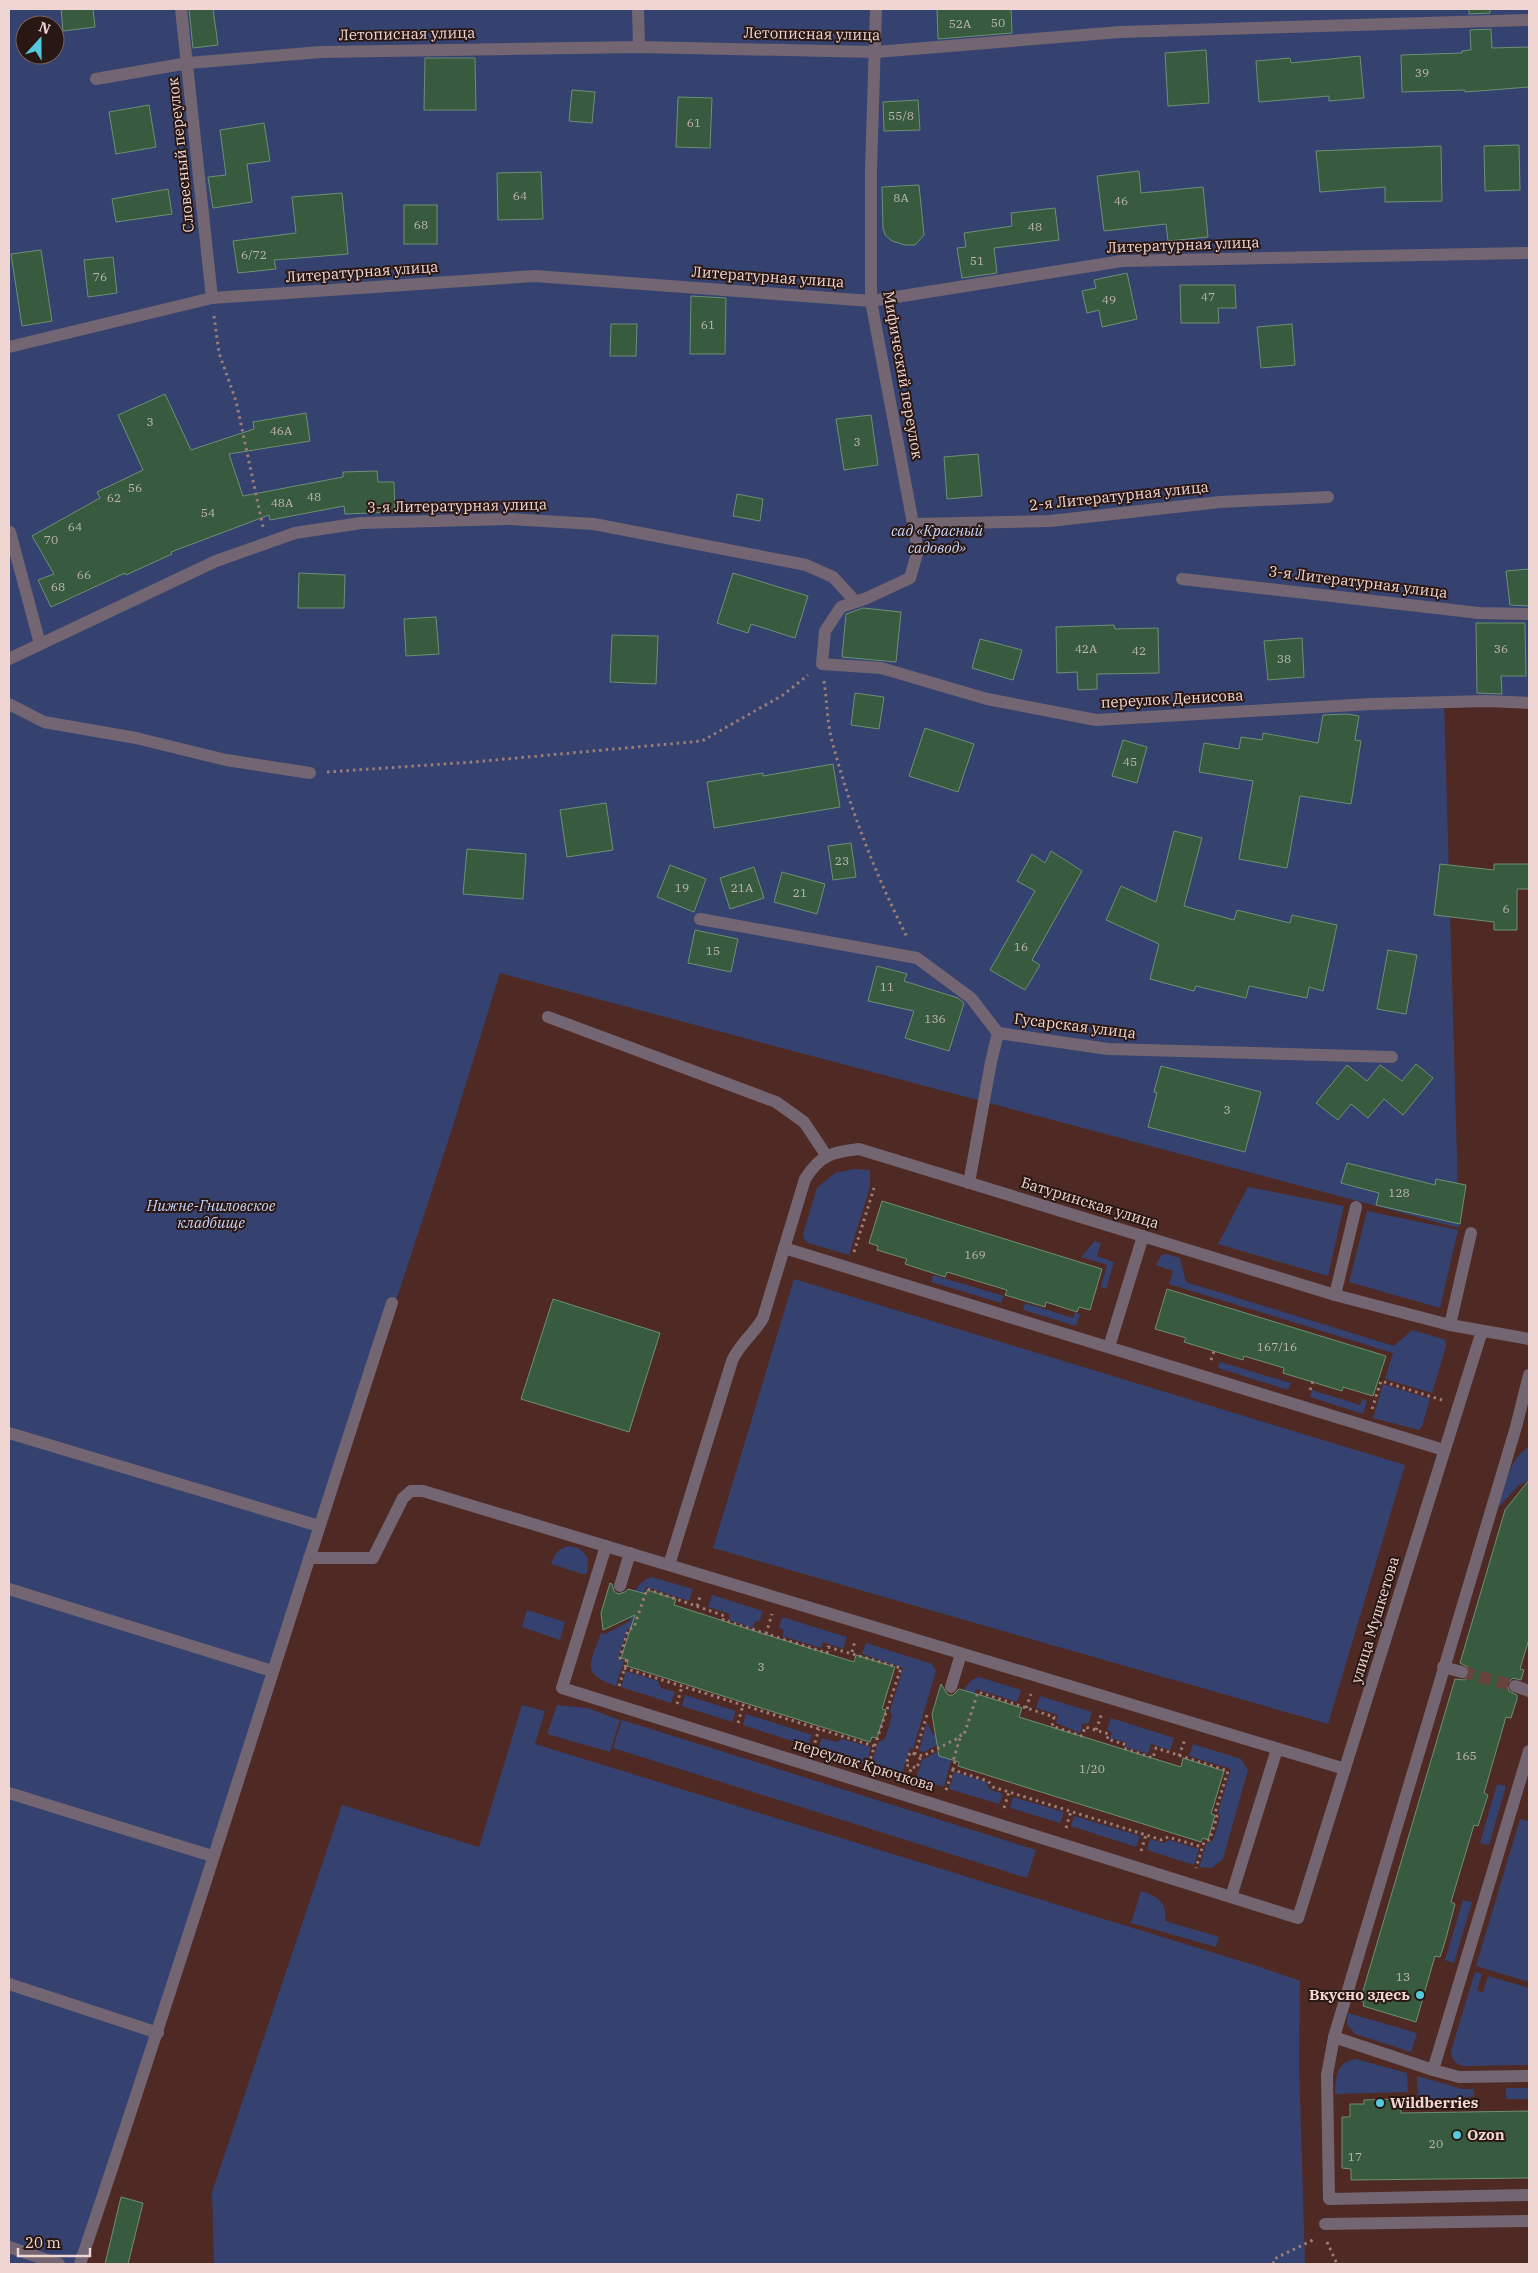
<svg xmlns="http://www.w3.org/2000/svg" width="1538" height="2273" font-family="'IBM Plex Serif',serif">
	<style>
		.green { fill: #354270; fill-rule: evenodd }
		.building { fill: #385a3f; stroke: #6c9073 }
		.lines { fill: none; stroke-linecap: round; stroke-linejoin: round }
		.minor-tunnel { stroke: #67433d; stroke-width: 12; stroke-dasharray: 12 6; stroke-linecap: butt }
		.path { stroke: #9c7c76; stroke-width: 3; stroke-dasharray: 2.5 4; stroke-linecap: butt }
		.minor { stroke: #736571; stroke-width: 12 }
		.poi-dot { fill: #54cadd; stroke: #291714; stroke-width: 2 }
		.labels { text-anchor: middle; stroke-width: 4; stroke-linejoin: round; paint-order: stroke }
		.number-label { font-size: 12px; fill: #c2b7ad }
		.street-label { font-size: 15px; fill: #f0d6d2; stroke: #291714 }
		.park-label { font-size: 15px; font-style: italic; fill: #c6d3f8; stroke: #291714 }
		.poi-label { font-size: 15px; font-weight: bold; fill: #f0d6d2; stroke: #291714; text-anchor: start }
	</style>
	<rect width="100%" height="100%" fill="#4f2923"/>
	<g class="green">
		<path d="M9,9H1529V699L1444,700L1459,1228L500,973L452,1129L82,2264H9ZM25,25H55V55H25Z"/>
		<path d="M854,1169L870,1170V1187L849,1255L808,1243L804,1239L803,1234L817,1188L835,1173Z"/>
		<path d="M1248,1187L1344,1206L1328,1276L1218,1244Z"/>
		<path d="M1367,1211L1458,1230L1440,1308L1349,1282Z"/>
		<path d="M1095,1241L1101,1243L1097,1256L1114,1262L1106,1289L1101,1287L1107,1265L1081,1257Z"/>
		<path d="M1166,1254L1180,1258L1186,1282L1394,1346L1412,1330L1443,1339L1446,1341V1347L1432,1393L1385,1379L1393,1353L1169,1284L1173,1271L1156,1265L1161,1255Z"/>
		<path d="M933,1275L1004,1296L1001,1303L931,1282Z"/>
		<path d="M794,1279L1405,1465L1328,1724L713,1548Z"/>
		<path d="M1025,1303L1073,1318L1075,1312L1080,1314L1076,1326L1023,1310Z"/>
		<path d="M1220,1362L1291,1383L1288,1390L1218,1368Z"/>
		<path d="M1383,1384L1430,1399L1422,1426L1419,1430L1373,1418Z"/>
		<path d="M1312,1390L1360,1405L1362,1399L1367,1401L1363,1414L1310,1397Z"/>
		<path d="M1529,1447V1480L1518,1486L1498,1508C1505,1486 1508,1459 1529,1447Z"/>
		<path d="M570,1546C587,1549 591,1560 586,1575L551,1564C555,1553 558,1548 570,1546Z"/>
		<path d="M652,1577L693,1589L689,1601L646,1587L633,1626L628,1629L618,1659L624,1661L616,1686C579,1673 591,1663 601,1633L605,1634L630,1621C631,1616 630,1613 630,1609C632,1596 638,1580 652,1577Z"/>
		<path d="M712,1595L763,1611L759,1622L755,1621L753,1628L728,1620L730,1614L708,1607Z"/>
		<path d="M527,1610L565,1622L560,1640L522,1627Z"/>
		<path d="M782,1617L847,1637L843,1649L823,1642L821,1648L782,1636L784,1630L779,1628Z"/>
		<path d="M866,1643L932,1664L936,1671L913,1749L910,1748L902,1774L871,1765L878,1743L885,1739L892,1716L890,1711L903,1668L862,1654Z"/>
		<path d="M626,1671L658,1681L661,1688L675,1692L671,1703L621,1687Z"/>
		<path d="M979,1677L1021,1690L1017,1702L976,1689L962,1732L924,1752L919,1751L927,1722L933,1735L958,1722C958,1708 962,1680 979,1677Z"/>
		<path d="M685,1695L736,1711L732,1722L682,1706Z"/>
		<path d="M1040,1696L1092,1712L1088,1724L1083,1723L1080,1733L1056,1723L1058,1715L1036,1708Z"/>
		<path d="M522,1705L545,1711L535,1744L1260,1967L1300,1981L1299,2064L1305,2264H214L212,2192L342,1805L479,1847Z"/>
		<path d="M557,1705L587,1708L620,1720L610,1752L547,1734Z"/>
		<path d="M746,1714L812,1735L808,1746L743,1725Z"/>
		<path d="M1111,1718L1174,1738L1170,1750L1151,1744L1148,1754L1126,1747L1127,1743L1110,1738L1112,1732L1107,1730Z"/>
		<path d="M622,1720L1036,1850L1027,1878L613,1748Z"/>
		<path d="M822,1738L836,1742L842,1739L871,1747L866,1764L818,1749Z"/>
		<path d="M956,1742L944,1787L916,1778L922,1760Z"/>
		<path d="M1193,1744L1241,1759L1248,1770L1223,1859L1212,1868L1199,1867L1206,1844L1213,1840L1220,1817L1218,1812L1231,1769L1189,1756Z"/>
		<path d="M954,1772L986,1782L989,1789L1003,1794L999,1804L949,1789Z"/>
		<path d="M1497,1784L1506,1786L1489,1845L1480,1843Z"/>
		<path d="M1013,1797L1064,1812L1060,1823L1010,1808Z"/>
		<path d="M1074,1816L1140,1836L1136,1847L1071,1826Z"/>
		<path d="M1520,1819L1529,1821V1982L1476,1966Z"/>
		<path d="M1150,1839L1163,1843L1170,1840L1199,1849L1194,1865L1147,1850Z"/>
		<path d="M1141,1891C1157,1896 1168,1902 1165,1921L1219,1937L1216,1947L1131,1923Z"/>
		<path d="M1463,1900L1472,1902L1454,1963L1445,1960Z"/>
		<path d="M1475,1972L1482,1974L1477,1991L1483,1992L1488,1976L1529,1988V2062L1527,2065L1465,2066C1456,2065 1452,2060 1451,2051Z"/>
		<path d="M1348,2013L1417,2033L1411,2052L1355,2034L1347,2024Z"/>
		<path d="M1356,2059L1407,2073L1408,2092L1335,2094C1336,2077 1336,2062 1356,2059Z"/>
		<path d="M1417,2076L1463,2089H1474V2097L1418,2099Z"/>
		<rect x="1506" y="2088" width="23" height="11"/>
	</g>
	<g class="building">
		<path d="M61,9H93L95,27L63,31Z"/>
		<path d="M189,9H213L218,45L193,48Z"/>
		<path d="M937,9H1011L1012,33L938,39Z"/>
		<path d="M1469,9H1490V13L1469,14Z"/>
		<path d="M1491,29L1492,48L1529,47V87L1465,92V90L1402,92L1401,55L1462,53V51L1471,50L1470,30Z"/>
		<path d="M1206,50L1209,103L1168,106L1165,53Z"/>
		<path d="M1360,56L1364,98L1329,101V96L1259,102L1256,61L1290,58L1291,63Z"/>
		<path d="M425,58H475L476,110H424Z"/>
		<path d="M572,90L595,92L592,123L569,121Z"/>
		<path d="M678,97L712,98L710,148L676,147Z"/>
		<path d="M918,100L920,130L884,131L883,102Z"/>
		<path d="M149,105L156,147L116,154L109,112Z"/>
		<path d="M264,123L270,161L247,164L252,202L213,208L208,177L226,175L220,130Z"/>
		<path d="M1519,145L1520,190L1485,191L1484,146Z"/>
		<path d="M1441,146L1442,201L1385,202V187L1320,192L1316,151Z"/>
		<path d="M1139,171L1141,193L1203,187L1208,237L1168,241L1166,224L1104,231L1097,176Z"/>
		<path d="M541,172L543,219L498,220L497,173Z"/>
		<path d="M919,185L924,235L915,245H905L892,241L885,235L883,228L882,187Z"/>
		<path d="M168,189L172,214L116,222L112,199Z"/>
		<path d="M342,193L348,254L274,260L276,269L238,273L233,241L296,233L292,197Z"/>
		<rect x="404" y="205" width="33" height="39"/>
		<path d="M1055,208L1059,240L994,248L997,273L962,278L957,248L966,247L964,233L1012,226L1011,213Z"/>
		<path d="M41,250L52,321L22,326L11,254Z"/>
		<path d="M113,257L117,293L88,297L84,260Z"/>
		<path d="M1127,273L1137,319L1102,327L1099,310L1087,313L1082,291L1096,288L1094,280Z"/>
		<path d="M1180,285H1235L1236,308H1218L1219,323H1181Z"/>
		<path d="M691,296L726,298L725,354H690Z"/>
		<path d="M611,324H637L636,356H610Z"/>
		<path d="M1292,324L1295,365L1261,368L1257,327Z"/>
		<path d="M165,394L191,450L254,429L253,422L306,413L310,441L229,454L243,496L343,477V472L377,471L378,482H394L395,512L345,514L344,506L270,520L269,515L171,552L172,554L126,575L125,573L51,607L38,580L54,574L32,536L100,498L97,492L143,470L118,415Z"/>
		<path d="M871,415L878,465L844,470L836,419Z"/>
		<path d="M978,454L982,496L947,499L944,457Z"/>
		<path d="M737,494L763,499L760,521L733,516Z"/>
		<path d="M1529,569V606L1510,605L1506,571Z"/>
		<path d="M299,573L345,575L344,608H298Z"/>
		<path d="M733,573L808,596L795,638L751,624L748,633L717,623Z"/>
		<path d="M863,608L901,612L896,662L842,657L846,614Z"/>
		<path d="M436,617L439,654L406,656L404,619Z"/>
		<path d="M1476,623H1525L1526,676H1501L1502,694L1477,693Z"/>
		<path d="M1114,625L1115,629L1158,628L1159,673L1097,674V689L1078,690L1077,672L1057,673L1056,627Z"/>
		<path d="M612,635L658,636L656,684L610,682Z"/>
		<path d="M1302,638L1304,677L1268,680L1264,641Z"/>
		<path d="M980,639L1022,650L1013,680L972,668Z"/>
		<path d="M855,693L884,697L879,729L851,725Z"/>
		<path d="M1347,714L1359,716L1355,740L1361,741L1351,804L1300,796L1287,868L1239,859L1253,781L1199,772L1204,743L1239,749L1241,737L1262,740L1263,733L1318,743L1323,715Z"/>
		<path d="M925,728L974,744L958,792L909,776Z"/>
		<path d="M1123,740L1147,747L1137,783L1112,776Z"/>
		<path d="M833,764L840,807L714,828L707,782L763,773V776Z"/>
		<path d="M606,803L613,850L567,857L560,810Z"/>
		<path d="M1174,831L1202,838L1184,906L1234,920L1237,910L1290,923L1292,915L1337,925L1323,991L1309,987L1307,998L1249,986L1246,998L1196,986L1194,991L1150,979L1159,944L1106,920L1121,886L1156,902Z"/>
		<path d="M851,843L856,877L833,880L828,846Z"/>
		<path d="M467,849L526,854L523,899L463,894Z"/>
		<path d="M1051,851L1082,871L1032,960L1040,965L1025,990L990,970L1035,891L1017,881L1032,854L1045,863Z"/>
		<path d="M1440,864L1494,870V864H1529V889H1517V930H1494V922L1434,915Z"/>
		<path d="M670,865L706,879L694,912L657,897Z"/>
		<path d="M754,867L764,898L730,909L720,878Z"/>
		<path d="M782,872L825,884L817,914L774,902Z"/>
		<path d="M695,930L738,939L731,972L688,963Z"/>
		<path d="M1388,950L1417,955L1406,1014L1377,1009Z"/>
		<path d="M877,966L907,974L904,981L958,998L964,1003L949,1051L905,1038L914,1011L868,1001Z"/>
		<path d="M1416,1064L1433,1078L1403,1115L1384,1099L1368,1118L1351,1104L1338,1120L1316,1103L1347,1065L1367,1081L1380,1065L1402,1081Z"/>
		<path d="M1161,1066L1261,1092L1245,1152L1148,1127L1157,1093L1154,1092Z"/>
		<path d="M1347,1163L1435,1185L1436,1179L1466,1185L1460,1224L1376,1205L1379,1193L1341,1183Z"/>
		<path d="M882,1201L1102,1269L1090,1310L1079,1307L1077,1312L1046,1302L1045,1307L1005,1295L1007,1290L947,1272L945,1277L905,1264L907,1259L877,1250L878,1246L869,1243Z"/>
		<path d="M1167,1289L1386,1356L1373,1396L1343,1387L1342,1391L1283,1373L1284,1368L1244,1356L1243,1360L1184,1342L1186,1338L1155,1329Z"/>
		<path d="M553,1299L660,1333L629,1432L521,1399Z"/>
		<path d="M1529,1480V1639L1520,1669L1524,1670L1521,1680L1513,1678L1507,1684L1509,1691L1517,1695V1699L1511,1718L1506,1717L1484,1793L1488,1795L1478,1826L1474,1825L1451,1902L1455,1904L1445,1942L1440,1957L1435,1956L1416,2022L1363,2006L1364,2002L1360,2001L1455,1679L1465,1680L1470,1675L1468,1667L1460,1663L1505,1510Z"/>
		<path d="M610,1583L612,1584L614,1591L618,1594L625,1592L628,1589L646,1594L647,1590L676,1599L674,1605L764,1634L854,1662L856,1655L895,1667L882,1709L886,1710L877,1738L872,1737L870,1742L627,1666L628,1660L621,1658L635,1615L603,1630L601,1613Z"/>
		<path d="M941,1684L948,1695H953L959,1689L980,1695L1022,1708L1019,1717L1181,1767L1183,1758L1224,1771L1211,1814L1215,1815L1208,1840L1203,1838L1201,1842L958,1766L959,1762L939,1756L932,1714Z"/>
		<path d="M1396,2099V2103H1400L1401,2113L1529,2111V2178L1351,2180V2169L1342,2168V2117H1350V2104H1364V2100Z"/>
		<path d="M121,2197L143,2203L128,2264H105Z"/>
	</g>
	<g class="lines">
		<path class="minor-tunnel" d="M1462,1672L1515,1686"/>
		<g class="path">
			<path d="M214,316L219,353L236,401L263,527"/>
			<path d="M824,681C827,701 827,722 832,741C850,809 876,876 907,937"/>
			<path d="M327,772L473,762L702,741L783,695L808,675"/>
			<path d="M854,1252L874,1188"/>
			<path d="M1211,1360L1214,1351"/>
			<path d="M1310,1390L1313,1381"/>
			<path d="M1372,1409L1381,1381L1442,1400"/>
			<path d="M697,1606L701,1594"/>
			<path d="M766,1634L772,1614"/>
			<path d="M852,1652L855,1641"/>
			<path d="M624,1668L874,1746"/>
			<path d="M619,1686L627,1661L620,1658L628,1630L634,1627L647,1589L725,1616L723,1620L827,1653L828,1647L901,1668L868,1766"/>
			<path d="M677,1704L682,1686"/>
			<path d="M1026,1708L1031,1694"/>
			<path d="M927,1715L915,1754L923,1756L960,1737L961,1735H964L978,1692L1054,1717L1052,1726L1082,1736L1085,1727L1109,1734L1107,1739L1124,1744L1123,1748L1153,1758L1156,1748L1228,1771L1215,1813L1217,1817L1210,1839L1204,1842L1196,1868"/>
			<path d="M738,1723L743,1705"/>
			<path d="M1096,1730L1102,1713"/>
			<path d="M813,1749L819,1729"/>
			<path d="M915,1754L910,1752L906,1765L917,1768L921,1755"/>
			<path d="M1179,1756L1185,1739"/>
			<path d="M953,1770L955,1761H953L960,1738"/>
			<path d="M908,1778L912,1766"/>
			<path d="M946,1790L953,1770L988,1781L993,1787L1162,1840L1168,1837L1202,1847"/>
			<path d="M1004,1808L1009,1792"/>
			<path d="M1066,1828L1071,1811"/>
			<path d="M1141,1851L1146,1835"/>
			<path d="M1327,2242L1337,2264"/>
			<path d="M1273,2264L1274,2259L1315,2239"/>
		</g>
		<g class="minor">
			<path d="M181,9L212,298"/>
			<path d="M638,9L639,47"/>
			<path d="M876,9L871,169V301L918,550L910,578L867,598L841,607L825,631L822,664L881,668L987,699L1096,720L1371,704L1487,701L1529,703"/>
			<path d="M96,79L188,63L321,52L639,47L876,52L1120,32L1529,20"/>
			<path d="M9,347L212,298L535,276L871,301L1122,261L1529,253"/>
			<path d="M914,524L1050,521L1220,502L1328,497"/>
			<path d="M10,532L40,644"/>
			<path d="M1182,579L1479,613L1529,614"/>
			<path d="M9,659L216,561L295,533L361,523L509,519L594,524L806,565L833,577L856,602"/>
			<path d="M9,704L44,722L136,738L226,760L310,773"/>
			<path d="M700,919L917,958L971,998L998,1033L1108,1049L1392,1057"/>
			<path d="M548,1017L776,1102L804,1122L826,1155"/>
			<path d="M969,1183L991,1062L998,1033"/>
			<path d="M784,1248L1444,1450"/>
			<path d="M1335,1295L1356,1207"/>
			<path d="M1450,1325L1471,1233"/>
			<path d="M1109,1347L1143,1236"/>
			<path d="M1529,1375L1516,1427L1334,2037L1433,2070L1529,1751"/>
			<path d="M9,1433L319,1526"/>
			<path d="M606,1546L562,1688L1298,1918L1482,1331"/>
			<path d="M309,1558H373L403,1498L411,1491H423L1345,1769"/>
			<path d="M669,1565L732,1361C739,1344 754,1334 763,1318L805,1179C820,1155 832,1152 859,1149L1335,1295L1450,1325L1529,1339"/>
			<path d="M620,1586L630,1553"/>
			<path d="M9,1589L272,1671"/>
			<path d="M1443,1667L1462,1672"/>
			<path d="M1515,1686L1529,1691"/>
			<path d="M951,1687L961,1654"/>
			<path d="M9,1793L212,1856"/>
			<path d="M1231,1897L1277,1749"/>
			<path d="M9,1984L158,2033"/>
			<path d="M1334,2037L1327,2075L1329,2199L1529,2195"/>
			<path d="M1433,2070L1459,2077L1529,2076"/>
			<path d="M1325,2224L1529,2221"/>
			<path d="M9,2247L59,2264"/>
			<path d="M80,2264C188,1945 287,1623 392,1303"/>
		</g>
	</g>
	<g class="poi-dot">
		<circle cx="1420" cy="1995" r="5"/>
		<circle cx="1380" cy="2103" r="5"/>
		<circle cx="1457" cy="2135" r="5"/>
	</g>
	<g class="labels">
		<g class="number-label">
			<text x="998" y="27">50</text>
			<text x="960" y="28">52А</text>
			<text x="1422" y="77">39</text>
			<text x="901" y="120">55/8</text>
			<text x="694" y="127">61</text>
			<text x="520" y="200">64</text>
			<text x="901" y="202">8А</text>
			<text x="1121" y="205">46</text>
			<text x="421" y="229">68</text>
			<text x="1035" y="231">48</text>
			<text x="254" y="259">6/72</text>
			<text x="977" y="265">51</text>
			<text x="100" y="281">76</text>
			<text x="1208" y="301">47</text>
			<text x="1109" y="304">49</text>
			<text x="708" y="329">61</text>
			<text x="150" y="426">3</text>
			<text x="281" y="435">46А</text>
			<text x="857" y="446">3</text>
			<text x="135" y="492">56</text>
			<text x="314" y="501">48</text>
			<text x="114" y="502">62</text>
			<text x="282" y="507">48А</text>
			<text x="208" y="517">54</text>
			<text x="75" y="531">64</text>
			<text x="51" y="544">70</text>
			<text x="84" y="579">66</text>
			<text x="58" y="591">68</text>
			<text x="1086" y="653">42А</text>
			<text x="1501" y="653">36</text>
			<text x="1139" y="655">42</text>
			<text x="1284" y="663">38</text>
			<text x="1130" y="766">45</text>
			<text x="842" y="865">23</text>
			<text x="682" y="892">19</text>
			<text x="742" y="892">21А</text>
			<text x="800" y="897">21</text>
			<text x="1506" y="913">6</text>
			<text x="1021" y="951">16</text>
			<text x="713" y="955">15</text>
			<text x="887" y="991">11</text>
			<text x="935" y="1023">136</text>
			<text x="1227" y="1114">3</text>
			<text x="1399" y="1197">128</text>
			<text x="975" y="1259">169</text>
			<text x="1277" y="1351">167/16</text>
			<text x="761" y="1671">3</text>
			<text x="1466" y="1760">165</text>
			<text x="1092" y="1773">1/20</text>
			<text x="1403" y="1981">13</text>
			<text x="1436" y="2148">20</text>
			<text x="1355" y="2161">17</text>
		</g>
		<g class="street-label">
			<text transform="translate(407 34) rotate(-1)" y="5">Летописная улица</text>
			<text transform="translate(812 34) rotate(1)" y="5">Летописная улица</text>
			<text transform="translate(181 155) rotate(-96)" y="5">Словесный переулок</text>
			<text transform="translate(1183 245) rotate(-2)" y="5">Литературная улица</text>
			<text transform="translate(362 272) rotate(-4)" y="5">Литературная улица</text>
			<text transform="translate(768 277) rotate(4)" y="5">Литературная улица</text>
			<text transform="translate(903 375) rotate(80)" y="5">Мифический переулок</text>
			<text transform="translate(1119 496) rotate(-6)" y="5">2-я Литературная улица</text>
			<text transform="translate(457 506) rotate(-1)" y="5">3-я Литературная улица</text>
			<text transform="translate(1358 582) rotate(7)" y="5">3-я Литературная улица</text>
			<text transform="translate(1172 699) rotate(-3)" y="5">переулок Денисова</text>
			<text transform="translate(1075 1026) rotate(7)" y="5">Гусарская улица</text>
			<text transform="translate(1090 1203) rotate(17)" y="5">Батуринская улица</text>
			<text transform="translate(1375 1620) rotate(-73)" y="5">улица Мушкетова</text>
			<text transform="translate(864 1765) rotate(17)" y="5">переулок Крючкова</text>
		</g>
		<g class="park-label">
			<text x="937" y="536">сад «Красный<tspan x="937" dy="17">садовод»</tspan></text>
			<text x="211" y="1211">Нижне-Гниловское<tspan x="211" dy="17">кладбище</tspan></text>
		</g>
		<g class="poi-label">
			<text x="1410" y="2000" text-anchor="end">Вкусно здесь</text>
			<text x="1390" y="2108">Wildberries</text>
			<text x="1467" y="2140">Ozon</text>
		</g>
	</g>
	<rect width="1538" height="2273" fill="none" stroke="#f0d6d2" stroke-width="20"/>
	<g transform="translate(40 40) rotate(21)"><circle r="24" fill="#291714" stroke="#796360"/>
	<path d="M0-4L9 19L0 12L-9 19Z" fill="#54cadd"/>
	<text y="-8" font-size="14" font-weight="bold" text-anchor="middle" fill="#f0d6d2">N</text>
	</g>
	<path d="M18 2248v8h72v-8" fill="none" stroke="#f0d6d2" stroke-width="2.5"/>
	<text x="25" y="2248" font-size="15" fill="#f0d6d2" stroke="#291714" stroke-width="4" paint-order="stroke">20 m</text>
</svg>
